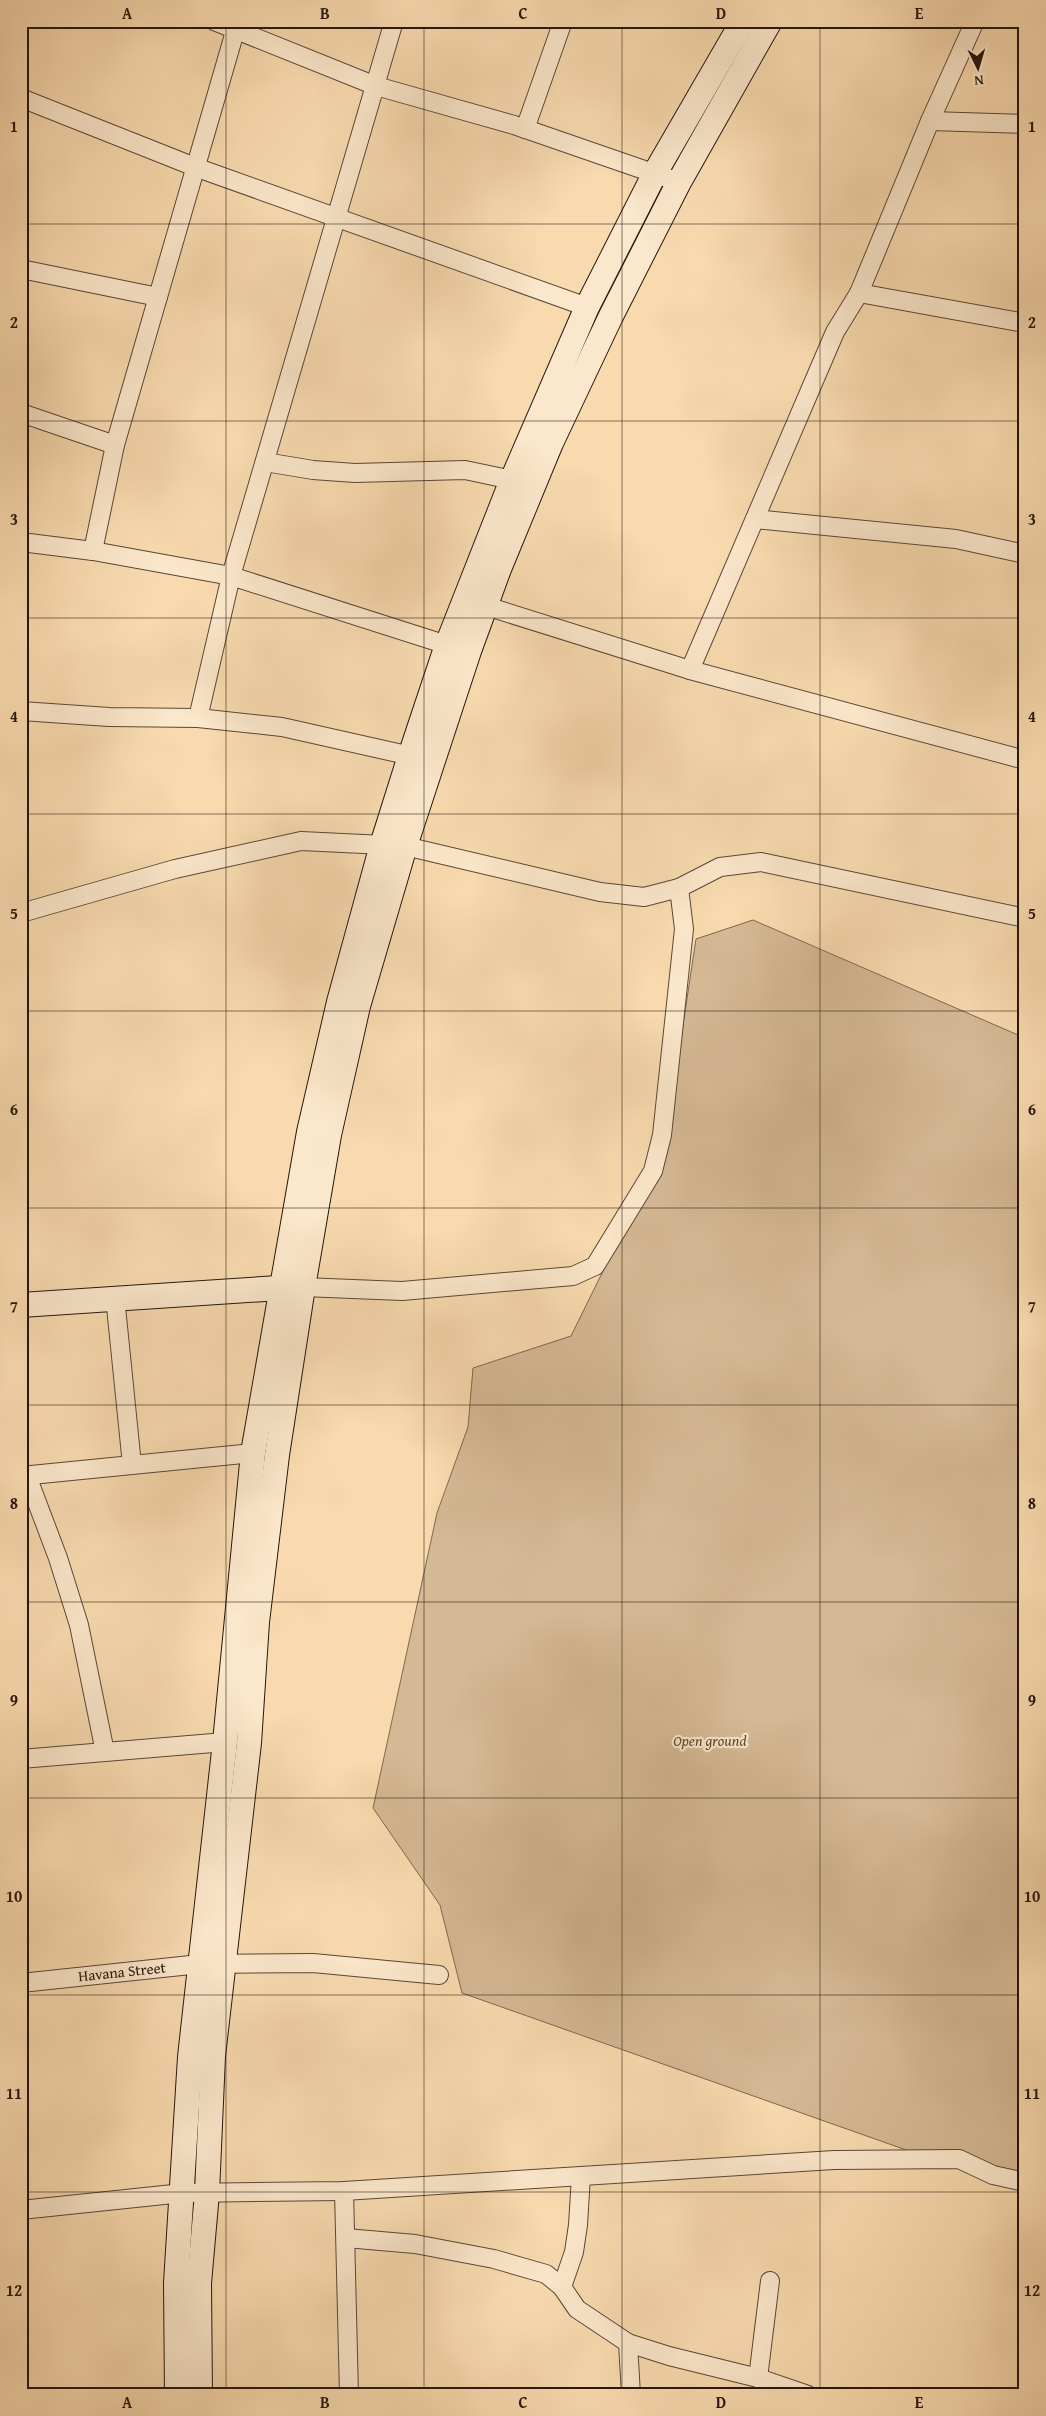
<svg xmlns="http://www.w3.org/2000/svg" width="1046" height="2416" font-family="'Gentium Book Plus',serif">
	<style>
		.green { fill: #d5b994; stroke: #7d6851 }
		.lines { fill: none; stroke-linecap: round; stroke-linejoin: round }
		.street-casing { stroke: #5a4736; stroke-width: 20 }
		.secondary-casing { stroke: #25160e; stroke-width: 26 }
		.street { stroke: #fbe7cb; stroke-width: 18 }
		.secondary { stroke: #fbe7cb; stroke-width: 24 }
		.grid { fill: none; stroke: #25160e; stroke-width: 1; stroke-opacity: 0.55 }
		.labels { text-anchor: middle; stroke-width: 4.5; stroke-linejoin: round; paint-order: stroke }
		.park-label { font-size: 15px; font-style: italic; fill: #5a4736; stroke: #fbe7cb }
		.street-label { font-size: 15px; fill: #25160e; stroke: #fbe7cb }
		.neatline { fill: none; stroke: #25160e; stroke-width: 2 }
		.grid-label { font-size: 16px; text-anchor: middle; font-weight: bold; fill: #25160e }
	</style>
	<rect width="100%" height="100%" fill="#f9daaf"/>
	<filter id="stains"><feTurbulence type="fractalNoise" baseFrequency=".004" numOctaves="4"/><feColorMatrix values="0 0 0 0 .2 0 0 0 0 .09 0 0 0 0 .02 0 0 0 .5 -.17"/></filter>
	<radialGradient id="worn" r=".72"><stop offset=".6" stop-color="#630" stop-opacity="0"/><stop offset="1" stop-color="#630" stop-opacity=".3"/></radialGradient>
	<path class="green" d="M753,920L1025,1038V2192L462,1993L440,1905L373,1808L437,1513L468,1427L473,1368L571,1336L665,1145L696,939Z"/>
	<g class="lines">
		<defs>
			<g id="street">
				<path d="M214,21L376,86L514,125L679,182"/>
				<path d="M21,98L195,167L587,307"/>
				<path d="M930,121L1025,124"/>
				<path d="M525,129L563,21"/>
				<path d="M21,269L158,297"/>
				<path d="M859,293L1025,323"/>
				<path d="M21,413L115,445"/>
				<path d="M265,462L313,470L355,473L465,470L512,480"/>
				<path d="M755,519L956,539L1025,554"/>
				<path d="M21,542L93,551L231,576L447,645"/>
				<path d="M93,551L115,445L238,21"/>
				<path d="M486,606L690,670L1025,760"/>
				<path d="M690,670L835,332L859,293L930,121L975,21"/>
				<path d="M21,711L109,717L198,718L282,727L420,758"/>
				<path d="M198,718L231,576L394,21"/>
				<path d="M21,913L175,869L301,841L405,846L600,892L644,897L679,888L720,867L761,862L1025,918"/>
				<path d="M303,1287L402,1291L573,1276L595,1266L653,1171L662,1135L684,929L679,888"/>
				<path d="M115,1297L132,1465"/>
				<path d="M21,1476L253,1453"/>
				<path d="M27,1476L58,1558L79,1625L105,1752"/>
				<path d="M21,1759L225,1742"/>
				<path d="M21,1983L200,1964L313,1963L439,1975"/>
				<path d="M344,2191L349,2395"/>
				<path d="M21,2210L183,2193L344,2191L834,2160L959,2159L993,2175L1025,2182"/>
				<path d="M346,2238L415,2244L494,2259L546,2274L562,2287L577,2309L628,2343L669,2356L758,2378L808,2395"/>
				<path d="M562,2287L574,2252L578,2225L581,2176"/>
				<path d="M628,2343L631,2395"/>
				<path d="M758,2378L770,2281"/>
			</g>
			<g id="secondary">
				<path d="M21,1305L294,1287"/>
				<path d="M177,2395L176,2283L190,2057L225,1742L253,1453L309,1132L339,1002L382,845L410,756L447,645L512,480L587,307L655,173L743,21"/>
				<path d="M200,2395L199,2283L207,2193L213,2056L249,1743L257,1622L277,1455L303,1287L329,1135L358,1006L405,846L469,651L499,569L551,443L611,316L679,182L770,21"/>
			</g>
		</defs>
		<use href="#street" class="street-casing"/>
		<use href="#secondary" class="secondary-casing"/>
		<use href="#street" class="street"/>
		<use href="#secondary" class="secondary"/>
	</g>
	<path class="grid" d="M226,21V2395M424,21V2395M622,21V2395M820,21V2395M21,224H1025M21,421H1025M21,618H1025M21,814H1025M21,1011H1025M21,1208H1025M21,1405H1025M21,1602H1025M21,1798H1025M21,1995H1025M21,2192H1025"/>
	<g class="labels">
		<g class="park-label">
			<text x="710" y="1746">Open ground</text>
		</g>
		<g class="street-label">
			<text transform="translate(122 1972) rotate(-6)" y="5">Havana Street</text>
		</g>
	</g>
	<rect width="1046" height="2416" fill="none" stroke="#f9daaf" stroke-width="55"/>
	<g transform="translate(978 68) rotate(175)" stroke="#fbe7cb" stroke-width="4" paint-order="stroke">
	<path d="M0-4L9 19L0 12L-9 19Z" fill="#25160e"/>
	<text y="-8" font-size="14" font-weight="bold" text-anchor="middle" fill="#25160e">N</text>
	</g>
	<rect x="28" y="28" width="990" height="2360" class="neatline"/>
	<g class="grid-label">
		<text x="127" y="19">A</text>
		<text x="325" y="19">B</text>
		<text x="523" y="19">C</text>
		<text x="721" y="19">D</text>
		<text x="919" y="19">E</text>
		<text x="14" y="132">1</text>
		<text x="1032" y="132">1</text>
		<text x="14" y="328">2</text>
		<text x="1032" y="328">2</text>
		<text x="14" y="525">3</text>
		<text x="1032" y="525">3</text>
		<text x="14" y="722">4</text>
		<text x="1032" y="722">4</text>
		<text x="14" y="919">5</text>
		<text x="1032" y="919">5</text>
		<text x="14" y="1115">6</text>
		<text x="1032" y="1115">6</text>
		<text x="14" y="1312">7</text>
		<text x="1032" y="1312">7</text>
		<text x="14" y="1509">8</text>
		<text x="1032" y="1509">8</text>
		<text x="14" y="1706">9</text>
		<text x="1032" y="1706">9</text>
		<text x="14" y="1902">10</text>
		<text x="1032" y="1902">10</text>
		<text x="14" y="2099">11</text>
		<text x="1032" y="2099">11</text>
		<text x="14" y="2296">12</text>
		<text x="1032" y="2296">12</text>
		<text x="127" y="2408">A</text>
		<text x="325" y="2408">B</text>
		<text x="523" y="2408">C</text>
		<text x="721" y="2408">D</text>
		<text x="919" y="2408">E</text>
	</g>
	<rect width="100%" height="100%" filter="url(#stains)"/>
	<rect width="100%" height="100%" fill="url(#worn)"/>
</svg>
